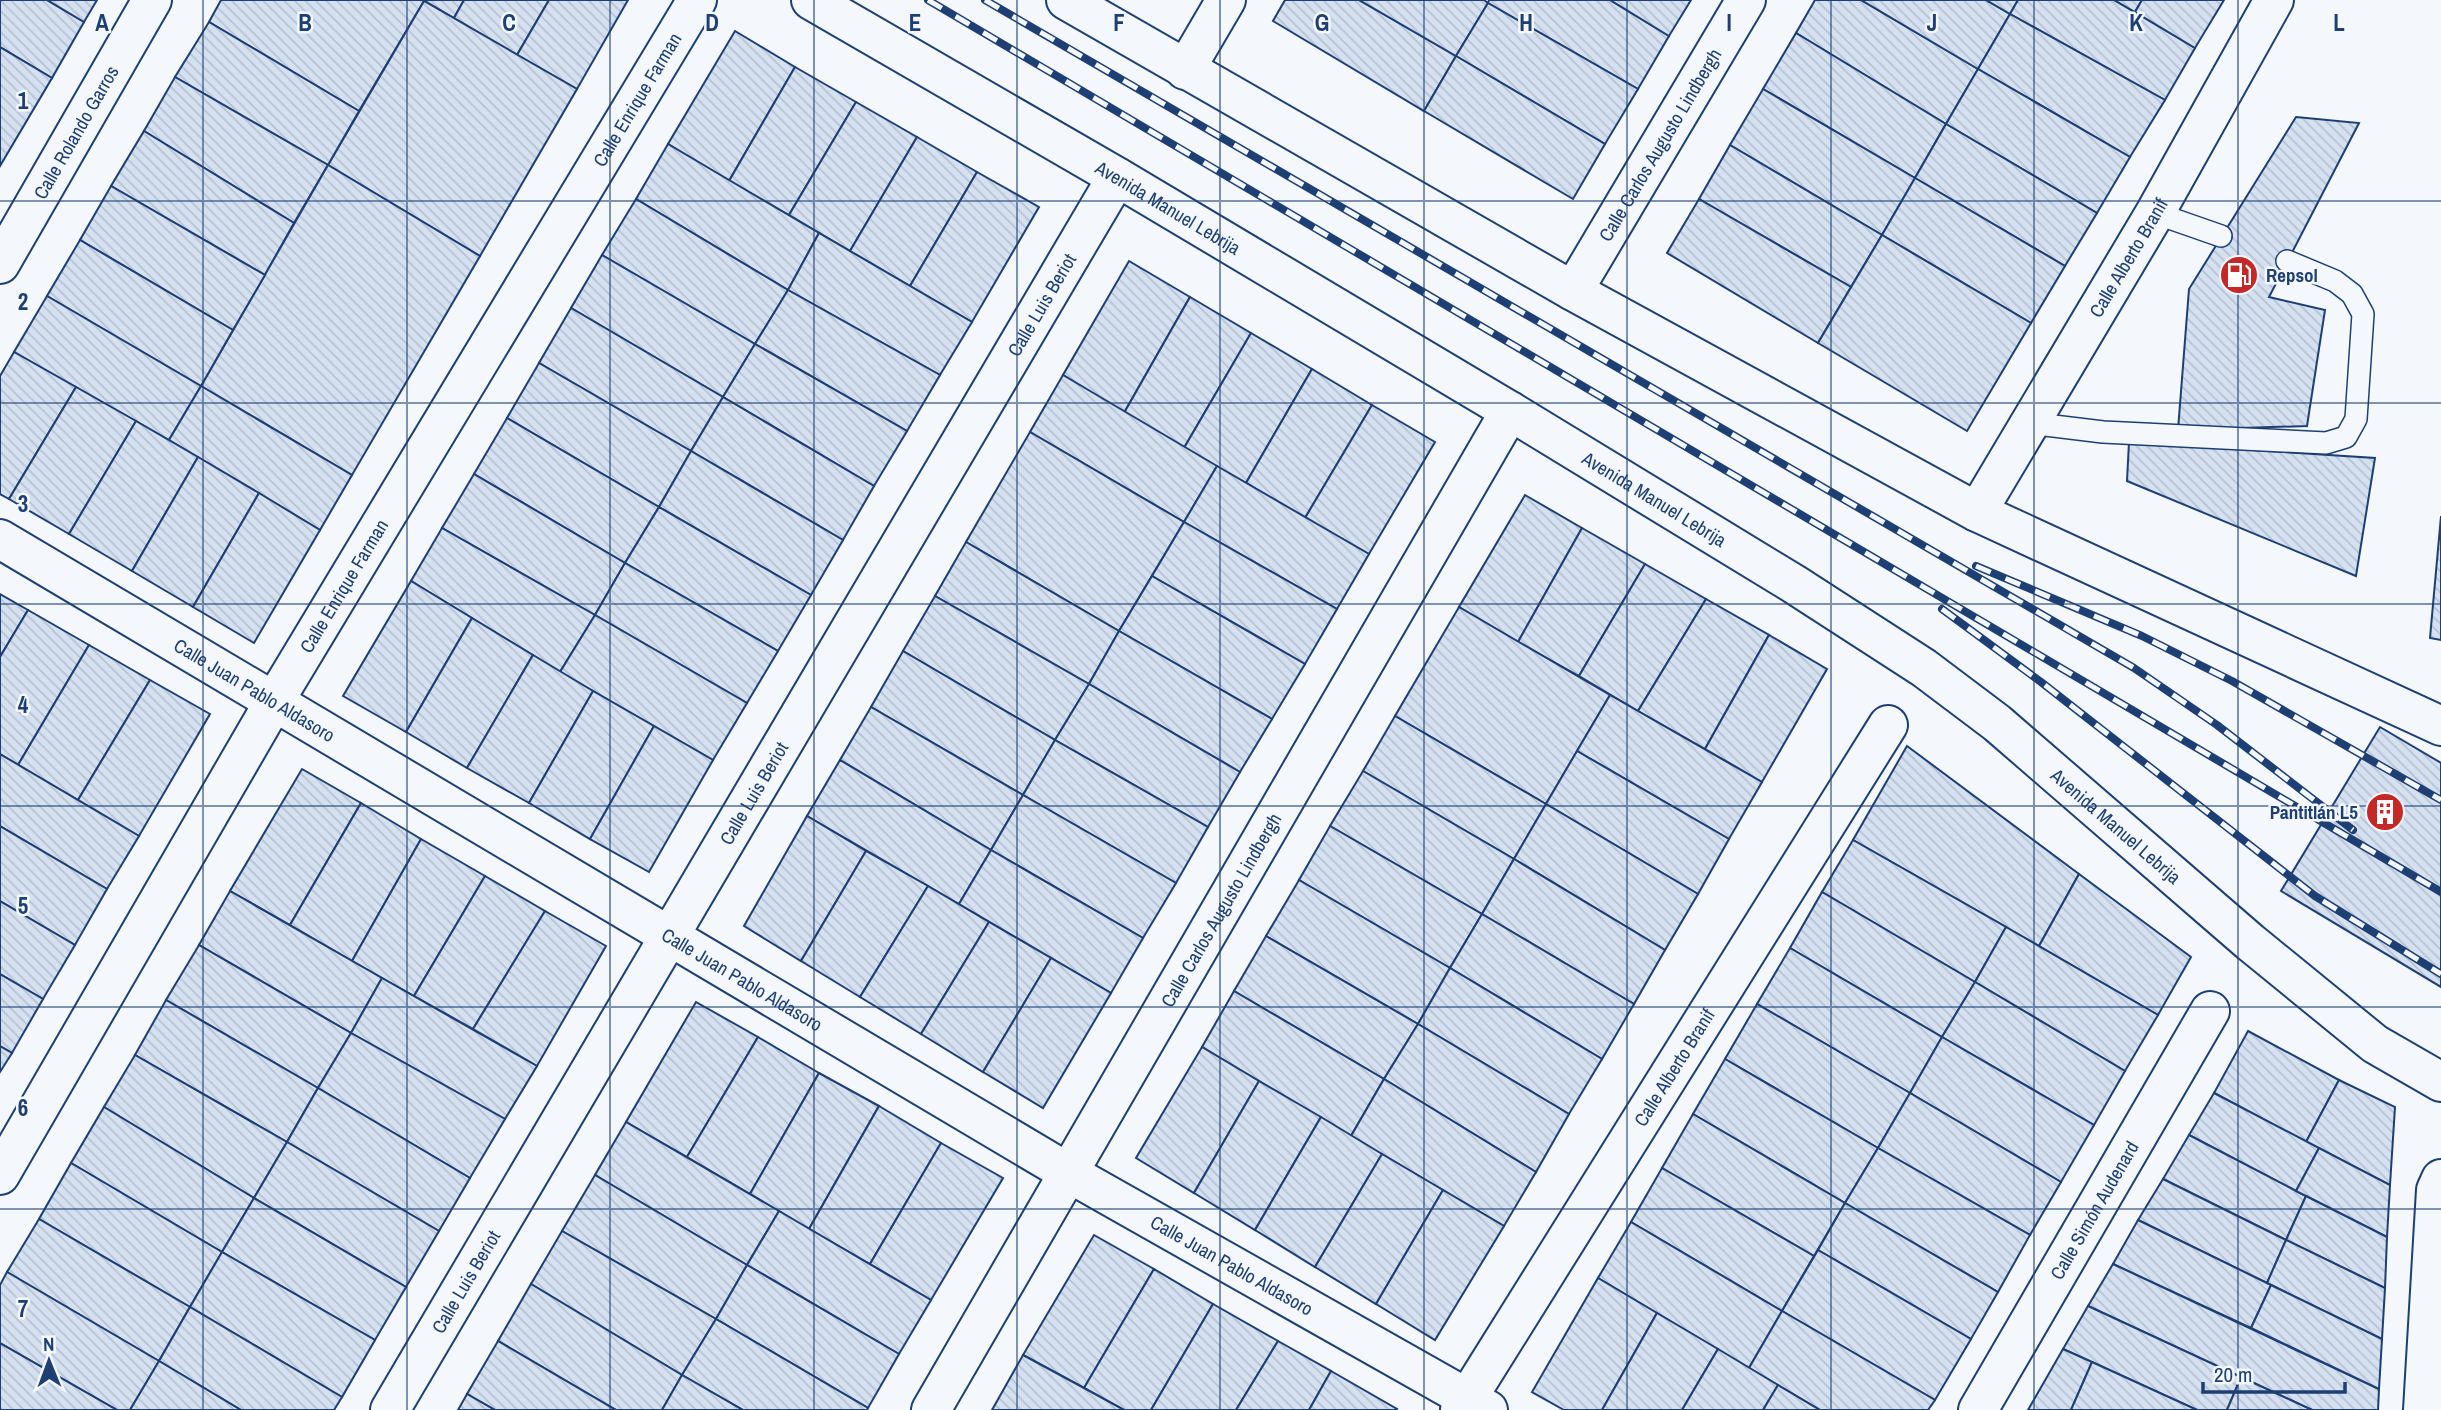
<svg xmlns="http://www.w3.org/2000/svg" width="2441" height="1410" font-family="'Archivo Narrow',sans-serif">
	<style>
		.building { fill: url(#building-back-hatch); stroke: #1d3f73; stroke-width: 2 }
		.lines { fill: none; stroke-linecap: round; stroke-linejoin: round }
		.lane-casing { stroke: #1d3f73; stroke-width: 24 }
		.street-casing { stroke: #1d3f73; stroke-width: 42 }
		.primary-casing { stroke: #1d3f73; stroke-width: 42 }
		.lane { stroke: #f4f7fb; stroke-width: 21 }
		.street { stroke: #f4f7fb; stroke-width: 38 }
		.primary { stroke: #f4f7fb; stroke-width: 38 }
		.rail-casing { stroke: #1d3f73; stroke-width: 8 }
		.rail { stroke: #f4f7fb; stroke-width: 5; stroke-dasharray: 16; stroke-linecap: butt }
		.grid { fill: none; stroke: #1d3f73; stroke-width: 2; stroke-opacity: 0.55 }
		.labels { text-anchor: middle; stroke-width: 5; stroke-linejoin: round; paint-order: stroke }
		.street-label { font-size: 19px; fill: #1d3f73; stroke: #f4f7fb }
		.poi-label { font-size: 19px; font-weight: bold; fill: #1d3f73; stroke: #f4f7fb; text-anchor: start }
		.grid-label { font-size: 23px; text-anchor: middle; font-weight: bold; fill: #1d3f73; stroke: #f4f7fb; stroke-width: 5; stroke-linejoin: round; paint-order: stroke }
	</style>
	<defs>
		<pattern id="building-back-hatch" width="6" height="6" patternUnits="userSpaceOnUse" patternTransform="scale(1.75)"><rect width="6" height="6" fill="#d5e0f0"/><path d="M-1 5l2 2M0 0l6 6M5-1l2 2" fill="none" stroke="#b6c1d1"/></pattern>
	</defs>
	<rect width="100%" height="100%" fill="#f4f7fb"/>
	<g class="building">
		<path d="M0,0H47L84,22L52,78L0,47Z"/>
		<path d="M47,0H97L84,22Z"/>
		<path d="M221,0H423L424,1L359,111L209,22Z"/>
		<path d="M423,0H464L454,18Z"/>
		<path d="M464,0H549L517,55L454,18Z"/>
		<path d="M549,0H628L577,89L517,55Z"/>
		<path d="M1285,0H1359L1456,56L1424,111L1273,21Z"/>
		<path d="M1359,0H1484L1488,3L1456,56Z"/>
		<path d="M1489,0H1610L1669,36L1638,89L1488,3Z"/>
		<path d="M1610,0H1691L1669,36Z"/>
		<path d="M1815,0H1861L1978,69L1946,124L1796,33Z"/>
		<path d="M1861,0H1986L2010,14L1978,69Z"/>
		<path d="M1986,0H2018L2010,14Z"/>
		<path d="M2018,0H2114L2195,48L2165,100L2010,14Z"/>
		<path d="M2114,0H2142L2135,12Z"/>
		<path d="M2142,0H2224L2195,48L2135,12Z"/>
		<path d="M424,1L577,89L480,256L328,165Z"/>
		<path d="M1488,3L1638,89L1605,144L1456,56Z"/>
		<path d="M2010,14L2165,100L2130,157L1978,69Z"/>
		<path d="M209,22L359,111L328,165L175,77Z"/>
		<path d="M735,31L795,67L729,181L668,144Z"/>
		<path d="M1796,33L1946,124L1915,178L1763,89Z"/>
		<path d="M0,47L52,78L0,166Z"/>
		<path d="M1456,56L1605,144L1573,199L1424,111Z"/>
		<path d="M795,67L856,102L789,215L729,181Z"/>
		<path d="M1978,69L2130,157L2097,213L1946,124Z"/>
		<path d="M175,77L328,165L294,223L144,131Z"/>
		<path d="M1763,89L1915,178L1882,235L1730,145Z"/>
		<path d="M856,102L917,137L850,251L789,215Z"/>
		<path d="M2296,117L2359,123L2269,297L2325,310L2307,426L2178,430L2189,289Z"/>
		<path d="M1946,124L2097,213L2065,266L1915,178Z"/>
		<path d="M144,131L294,223L265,275L111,186Z"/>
		<path d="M917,137L977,172L910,286L850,251Z"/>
		<path d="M668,144L819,233L788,290L636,199Z"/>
		<path d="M1730,145L1882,235L1851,287L1699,199Z"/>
		<path d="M328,165L480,256L352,475L201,386Z"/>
		<path d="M977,172L1039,207L972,322L910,286Z"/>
		<path d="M1915,178L2065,266L2031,323L1882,235Z"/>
		<path d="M111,186L265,275L233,330L80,240Z"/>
		<path d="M636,199L788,290L755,344L602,255Z"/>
		<path d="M1699,199L1851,287L1818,343L1667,253Z"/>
		<path d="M819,233L972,322L940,375L788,290Z"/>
		<path d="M1882,235L2031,323L1967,431L1818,343Z"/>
		<path d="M80,240L233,330L201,386L47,296Z"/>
		<path d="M602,255L755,344L723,397L571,308Z"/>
		<path d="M1129,261L1190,297L1124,413L1063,375Z"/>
		<path d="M788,290L940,375L907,431L755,344Z"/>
		<path d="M47,296L201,386L169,440L14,352Z"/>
		<path d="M1190,297L1251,333L1184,448L1124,413Z"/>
		<path d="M571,308L723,397L691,451L539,363Z"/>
		<path d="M1251,333L1312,369L1246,483L1184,448Z"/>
		<path d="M755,344L907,431L874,486L723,397Z"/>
		<path d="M14,352L76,387L9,499L0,494V376Z"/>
		<path d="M539,363L691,451L659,507L507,418Z"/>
		<path d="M1312,369L1372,405L1305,518L1246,483Z"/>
		<path d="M1063,375L1217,466L1184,522L1030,432Z"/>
		<path d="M201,386L352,475L320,530L169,440Z"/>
		<path d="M76,387L136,421L69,534L9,499Z"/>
		<path d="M723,397L874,486L843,540L691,451Z"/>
		<path d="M1372,405L1435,442L1369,554L1305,518Z"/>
		<path d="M507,418L659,507L625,563L474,474Z"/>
		<path d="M136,421L198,457L132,571L69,534Z"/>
		<path d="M1030,432L1184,522L1119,631L966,542Z"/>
		<path d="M2129,442L2375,458L2356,576L2127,481Z"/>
		<path d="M691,451L843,540L811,595L659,507Z"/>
		<path d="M198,457L259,493L193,607L132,571Z"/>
		<path d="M1217,466L1369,554L1337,609L1184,522Z"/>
		<path d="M474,474L625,563L595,615L442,528Z"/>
		<path d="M259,493L320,530L254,643L193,607Z"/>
		<path d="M1525,495L1582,528L1518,642L1459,607Z"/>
		<path d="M659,507L811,595L778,651L625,563Z"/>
		<path d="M2441,516V640L2430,638Z"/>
		<path d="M1184,522L1337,609L1305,664L1152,576Z"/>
		<path d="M442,528L595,615L560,672L411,581Z"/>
		<path d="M1582,528L1645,564L1579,676L1518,642Z"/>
		<path d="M966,542L1119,631L1089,684L935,596Z"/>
		<path d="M625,563L778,651L747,703L595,615Z"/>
		<path d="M1645,564L1706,599L1638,711L1579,676Z"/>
		<path d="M1152,576L1305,664L1272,719L1119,631Z"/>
		<path d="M411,581L472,618L406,732L343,696Z"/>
		<path d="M0,594L28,610L0,657Z"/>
		<path d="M935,596L1089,684L1055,740L903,651Z"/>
		<path d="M1706,599L1769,635L1705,749L1638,711Z"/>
		<path d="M1459,607L1610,695L1546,804L1395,716Z"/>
		<path d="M28,610L89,645L18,765L0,754V657Z"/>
		<path d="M595,615L747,703L713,760L560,672Z"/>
		<path d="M472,618L533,655L467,768L406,732Z"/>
		<path d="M1119,631L1272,719L1240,772L1089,684Z"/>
		<path d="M1769,635L1827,669L1762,782L1705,749Z"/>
		<path d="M89,645L150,680L78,800L18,765Z"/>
		<path d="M903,651L1055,740L1023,795L871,707Z"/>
		<path d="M533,655L593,691L529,803L467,768Z"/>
		<path d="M150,680L210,714L139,836L78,800Z"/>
		<path d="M1089,684L1240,772L1208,827L1055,740Z"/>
		<path d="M593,691L654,726L590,839L529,803Z"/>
		<path d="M1610,695L1762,782L1729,839L1577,751Z"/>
		<path d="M871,707L1023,795L991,850L840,760Z"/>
		<path d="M1395,716L1546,804L1514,859L1363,771Z"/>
		<path d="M654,726L713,760L649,872L590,839Z"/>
		<path d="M2380,727L2441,763V987L2281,891Z"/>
		<path d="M1055,740L1208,827L1176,883L1023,795Z"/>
		<path d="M1907,746L2079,874L2039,946L1853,840Z"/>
		<path d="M1577,751L1729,839L1698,894L1546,804Z"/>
		<path d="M0,754L139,836L107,889L0,826Z"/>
		<path d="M840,760L991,850L959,904L807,816Z"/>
		<path d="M302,769L361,803L290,925L230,891Z"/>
		<path d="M1363,771L1514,859L1482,914L1330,826Z"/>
		<path d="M1023,795L1176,883L1143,938L991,850Z"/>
		<path d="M361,803L421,839L352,961L290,925Z"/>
		<path d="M1546,804L1698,894L1665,950L1514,859Z"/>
		<path d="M807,816L866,851L801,961L744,926Z"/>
		<path d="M0,826L107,889L75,945L0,901Z"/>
		<path d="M1330,826L1482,914L1450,968L1299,880Z"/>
		<path d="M421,839L485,876L414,996L352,961Z"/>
		<path d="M1853,840L2006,927L1975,982L1822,892Z"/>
		<path d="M991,850L1143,938L1111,993L959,904Z"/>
		<path d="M866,851L928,886L860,997L801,961Z"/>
		<path d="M1514,859L1665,950L1634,1004L1482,914Z"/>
		<path d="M2079,874L2191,957L2158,1015L2039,946Z"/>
		<path d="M485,876L545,911L473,1029L414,996Z"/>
		<path d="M1299,880L1450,968L1418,1024L1266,936Z"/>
		<path d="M928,886L989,922L921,1034L860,997Z"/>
		<path d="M230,891L382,978L351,1033L199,945Z"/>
		<path d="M1822,892L1975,982L1942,1037L1790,948Z"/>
		<path d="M0,901L75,945L43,999L0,974Z"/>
		<path d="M545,911L606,946L537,1066L473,1029Z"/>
		<path d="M1482,914L1634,1004L1602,1059L1450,968Z"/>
		<path d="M989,922L1051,958L983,1072L921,1034Z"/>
		<path d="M2006,927L2158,1015L2125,1071L1975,982Z"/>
		<path d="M1266,936L1418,1024L1384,1079L1234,991Z"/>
		<path d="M199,945L351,1033L318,1088L166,1000Z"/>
		<path d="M1790,948L1942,1037L1910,1093L1757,1004Z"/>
		<path d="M1051,958L1111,993L1043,1108L983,1072Z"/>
		<path d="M1450,968L1602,1059L1569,1114L1418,1024Z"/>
		<path d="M0,974L43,999L12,1053L0,1046Z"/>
		<path d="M382,978L537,1066L505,1119L351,1033Z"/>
		<path d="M1975,982L2125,1071L2094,1125L1942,1037Z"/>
		<path d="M1234,991L1384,1079L1351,1136L1202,1047Z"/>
		<path d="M166,1000L318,1088L287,1142L135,1055Z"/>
		<path d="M696,1002L758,1037L687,1157L626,1122Z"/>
		<path d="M1757,1004L1910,1093L1878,1148L1725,1059Z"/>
		<path d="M1418,1024L1569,1114L1536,1172L1384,1079Z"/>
		<path d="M2248,1031L2339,1080L2306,1142L2214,1093Z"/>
		<path d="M351,1033L505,1119L470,1178L318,1088Z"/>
		<path d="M758,1037L819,1073L750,1194L687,1157Z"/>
		<path d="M1942,1037L2094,1125L2061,1182L1910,1093Z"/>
		<path d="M0,1046L12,1053L0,1072Z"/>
		<path d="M1202,1047L1259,1081L1194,1193L1136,1158Z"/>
		<path d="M135,1055L287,1142L254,1198L104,1107Z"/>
		<path d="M1725,1059L1878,1148L1845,1203L1693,1114Z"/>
		<path d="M819,1073L879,1106L809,1229L750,1194Z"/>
		<path d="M1384,1079L1536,1172L1504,1226L1351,1136Z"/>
		<path d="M2339,1080L2395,1107L2390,1185L2306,1142Z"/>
		<path d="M1259,1081L1321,1117L1255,1230L1194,1193Z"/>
		<path d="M318,1088L470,1178L439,1231L287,1142Z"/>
		<path d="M1910,1093L2061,1182L2030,1235L1878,1148Z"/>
		<path d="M2214,1093L2319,1148L2296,1191L2189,1135Z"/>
		<path d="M879,1106L941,1143L870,1264L809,1229Z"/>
		<path d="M104,1107L254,1198L222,1252L71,1163Z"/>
		<path d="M1693,1114L1845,1203L1814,1256L1662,1168Z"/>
		<path d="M1321,1117L1382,1154L1315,1267L1255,1230Z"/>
		<path d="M626,1122L779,1211L747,1265L595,1175Z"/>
		<path d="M2189,1135L2306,1196L2286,1240L2163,1179Z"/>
		<path d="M287,1142L439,1231L406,1287L254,1198Z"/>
		<path d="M941,1143L1003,1178L931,1300L870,1264Z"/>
		<path d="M1878,1148L2030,1235L1998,1292L1845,1203Z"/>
		<path d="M2319,1148L2390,1185L2387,1237L2296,1191Z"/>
		<path d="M1382,1154L1443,1190L1376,1304L1315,1267Z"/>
		<path d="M71,1163L222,1252L190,1307L39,1219Z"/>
		<path d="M1662,1168L1814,1256L1782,1311L1631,1222Z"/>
		<path d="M595,1175L747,1265L716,1319L562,1231Z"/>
		<path d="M2163,1179L2286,1240L2267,1283L2138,1220Z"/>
		<path d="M1443,1190L1504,1226L1435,1340L1376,1304Z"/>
		<path d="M2306,1196L2387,1237L2385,1288L2286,1240Z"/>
		<path d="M254,1198L406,1287L375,1340L222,1252Z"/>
		<path d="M1845,1203L1998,1292L1971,1339L1818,1250Z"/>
		<path d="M779,1211L931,1300L899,1354L747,1265Z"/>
		<path d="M39,1219L190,1307L159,1361L7,1272Z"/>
		<path d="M2138,1220L2271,1285L2251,1328L2113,1264Z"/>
		<path d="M1631,1222L1782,1311L1749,1368L1598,1278Z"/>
		<path d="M562,1231L716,1319L682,1375L531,1284Z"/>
		<path d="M1094,1235L1154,1269L1084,1388L1023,1355Z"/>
		<path d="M2286,1240L2385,1288L2382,1339L2267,1283Z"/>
		<path d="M1818,1250L1971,1339L1935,1400L1782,1311Z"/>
		<path d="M222,1252L375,1340L342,1397L190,1307Z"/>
		<path d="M2113,1264L2379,1389L2378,1410H2312L2088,1306Z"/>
		<path d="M747,1265L899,1354L868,1408L716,1319Z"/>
		<path d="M1154,1269L1213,1304L1151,1410H1124L1084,1388Z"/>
		<path d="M7,1272L159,1361L130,1410H117L0,1343V1285Z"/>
		<path d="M1598,1278L1657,1313L1602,1410H1564L1532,1392Z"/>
		<path d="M531,1284L682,1375L662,1410H616L498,1341Z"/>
		<path d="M2271,1285L2382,1339L2379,1389L2251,1328Z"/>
		<path d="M1213,1304L1278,1341L1236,1410H1151Z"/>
		<path d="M2088,1306L2241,1377L2227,1410H2197L2063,1349Z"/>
		<path d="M190,1307L342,1397L334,1410H241L159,1361Z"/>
		<path d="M1782,1311L1935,1400L1928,1410H1820L1749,1368Z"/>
		<path d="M1657,1313L1718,1349L1682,1410H1602Z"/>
		<path d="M716,1319L868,1408L867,1410H743L682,1375Z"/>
		<path d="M498,1341L616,1410H495L467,1394Z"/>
		<path d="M1278,1341L1331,1371L1309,1410H1236Z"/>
		<path d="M0,1343L117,1410H0Z"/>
		<path d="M1718,1349L1778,1385L1763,1410H1682Z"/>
		<path d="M2063,1349L2092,1362L2071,1410H2028Z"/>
		<path d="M1023,1355L1084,1388L1124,1410H992Z"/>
		<path d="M159,1361L241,1410H130Z"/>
		<path d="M2092,1362L2197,1410H2071Z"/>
		<path d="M1331,1371L1397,1409L1396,1410H1309Z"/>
		<path d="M682,1375L743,1410H662Z"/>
		<path d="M2241,1377L2312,1410H2227Z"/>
		<path d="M1778,1385L1820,1410H1763Z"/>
		<path d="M467,1394L495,1410H458Z"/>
	</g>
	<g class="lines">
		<defs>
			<g id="lane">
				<path d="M2155,213L2221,236"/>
				<path d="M2029,423L2103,432L2326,443L2346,437L2356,419L2363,314L2352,294L2335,281L2287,261"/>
			</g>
			<g id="street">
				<path d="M1185,70L1226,0"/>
				<path id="s1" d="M0,264L152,0"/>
				<path id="s2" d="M1573,291L1746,0"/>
				<path id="s3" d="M1977,512L2155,213L2274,0"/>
				<path id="s4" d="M0,539L1067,1172L1488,1410"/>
				<path id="s5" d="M0,1175L275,700L697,0"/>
				<path id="s6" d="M390,1410L1117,177"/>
				<path id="s7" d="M931,1410L1510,411"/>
				<path id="s8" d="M1460,1410L1888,725"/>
				<path id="s9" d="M1978,1410L2210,1011"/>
				<path d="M2423,1410L2436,1190L2441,1179"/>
			</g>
			<g id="primary">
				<path id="s10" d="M811,0L1117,177L1510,411L1794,584L1924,668L1997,723L2250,942L2375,1044L2441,1082"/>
				<path d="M1066,0L1573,291L1977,512L2441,726"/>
			</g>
		</defs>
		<use href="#lane" class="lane-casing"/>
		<use href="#street" class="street-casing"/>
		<use href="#primary" class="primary-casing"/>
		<use href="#lane" class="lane"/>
		<use href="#street" class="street"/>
		<use href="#primary" class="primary"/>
		<defs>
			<g id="rail">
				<path d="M928,0L2441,892"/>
				<path d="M985,0L2134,668L2217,725L2353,830"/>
				<path d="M1976,566L2142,636L2232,681L2441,800"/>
				<path d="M1942,609L2041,682L2315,896L2441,974"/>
			</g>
		</defs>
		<use href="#rail" class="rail-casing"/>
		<use href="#rail" class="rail"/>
	</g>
	<path class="grid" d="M203,0V1410M407,0V1410M610,0V1410M814,0V1410M1017,0V1410M1220,0V1410M1424,0V1410M1627,0V1410M1831,0V1410M2034,0V1410M2238,0V1410M0,201H2441M0,403H2441M0,604H2441M0,806H2441M0,1007H2441M0,1209H2441"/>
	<defs>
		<symbol id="fuel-disc" viewBox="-11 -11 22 22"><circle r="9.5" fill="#c62828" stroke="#f4f7fb"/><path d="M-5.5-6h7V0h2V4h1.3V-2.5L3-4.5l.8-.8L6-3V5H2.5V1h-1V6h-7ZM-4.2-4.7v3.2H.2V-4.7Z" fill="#fff"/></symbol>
		<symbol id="building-disc" viewBox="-11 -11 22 22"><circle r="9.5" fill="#c62828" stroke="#f4f7fb"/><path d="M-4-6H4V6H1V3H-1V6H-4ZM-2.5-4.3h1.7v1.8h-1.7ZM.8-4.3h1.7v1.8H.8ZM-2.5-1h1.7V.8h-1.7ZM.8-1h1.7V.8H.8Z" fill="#fff"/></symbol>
	</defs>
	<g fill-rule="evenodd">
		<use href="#fuel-disc" x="2217" y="253" width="44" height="44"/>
		<use href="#building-disc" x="2363" y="790" width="44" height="44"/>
	</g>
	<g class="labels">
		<g class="street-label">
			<text dy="7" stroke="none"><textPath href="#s5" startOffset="1250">Calle Enrique Farman</textPath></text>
			<text dy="7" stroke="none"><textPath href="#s1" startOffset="152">Calle Rolando Garros</textPath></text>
			<text dy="7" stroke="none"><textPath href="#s2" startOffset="170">Calle Carlos Augusto Lindbergh</textPath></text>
			<text dy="7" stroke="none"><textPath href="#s10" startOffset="413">Avenida Manuel Lebrija</textPath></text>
			<text dy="7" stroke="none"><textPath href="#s3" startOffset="296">Calle Alberto Branif</textPath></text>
			<text dy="7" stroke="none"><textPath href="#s6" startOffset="1283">Calle Luis Beriot</textPath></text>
			<text dy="7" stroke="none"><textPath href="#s10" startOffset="980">Avenida Manuel Lebrija</textPath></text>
			<text dy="7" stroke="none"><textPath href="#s5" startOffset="682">Calle Enrique Farman</textPath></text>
			<text dy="7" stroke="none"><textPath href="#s4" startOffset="296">Calle Juan Pablo Aldasoro</textPath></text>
			<text dy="7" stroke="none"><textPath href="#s6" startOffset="716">Calle Luis Beriot</textPath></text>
			<text dy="7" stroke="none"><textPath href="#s10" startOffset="1547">Avenida Manuel Lebrija</textPath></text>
			<text dy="7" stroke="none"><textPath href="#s7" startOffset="578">Calle Carlos Augusto Lindbergh</textPath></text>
			<text dy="7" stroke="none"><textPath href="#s4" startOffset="863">Calle Juan Pablo Aldasoro</textPath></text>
			<text dy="7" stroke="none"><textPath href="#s8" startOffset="404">Calle Alberto Branif</textPath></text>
			<text dy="7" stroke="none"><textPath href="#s9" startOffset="231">Calle Simón Audenard</textPath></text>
			<text dy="7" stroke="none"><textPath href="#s4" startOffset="1430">Calle Juan Pablo Aldasoro</textPath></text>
			<text dy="7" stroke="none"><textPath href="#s6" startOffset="149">Calle Luis Beriot</textPath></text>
		</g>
		<g class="poi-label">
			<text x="2266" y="282">Repsol</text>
			<text x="2358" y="819" text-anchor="end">Pantitlán L5</text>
		</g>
	</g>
	<g class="grid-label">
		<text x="102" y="31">A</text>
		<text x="305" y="31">B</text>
		<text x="509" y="31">C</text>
		<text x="712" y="31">D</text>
		<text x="915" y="31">E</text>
		<text x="1119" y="31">F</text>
		<text x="1322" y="31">G</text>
		<text x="1526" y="31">H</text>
		<text x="1729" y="31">I</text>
		<text x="1932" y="31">J</text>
		<text x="2136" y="31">K</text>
		<text x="2339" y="31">L</text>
		<text x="23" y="109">1</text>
		<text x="23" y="310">2</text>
		<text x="23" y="512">3</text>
		<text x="23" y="713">4</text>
		<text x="23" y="914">5</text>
		<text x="23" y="1116">6</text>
		<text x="23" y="1317">7</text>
	</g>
	<g transform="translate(49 1361) rotate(359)" stroke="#f4f7fb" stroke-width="5" paint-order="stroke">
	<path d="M0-5L12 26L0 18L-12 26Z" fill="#1d3f73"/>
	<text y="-10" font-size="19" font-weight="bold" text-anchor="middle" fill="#1d3f73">N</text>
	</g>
	<path d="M2203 1382v10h142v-10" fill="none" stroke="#1d3f73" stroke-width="3.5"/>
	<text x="2214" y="1382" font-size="21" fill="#1d3f73" stroke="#f4f7fb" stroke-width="5" paint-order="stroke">20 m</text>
</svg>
